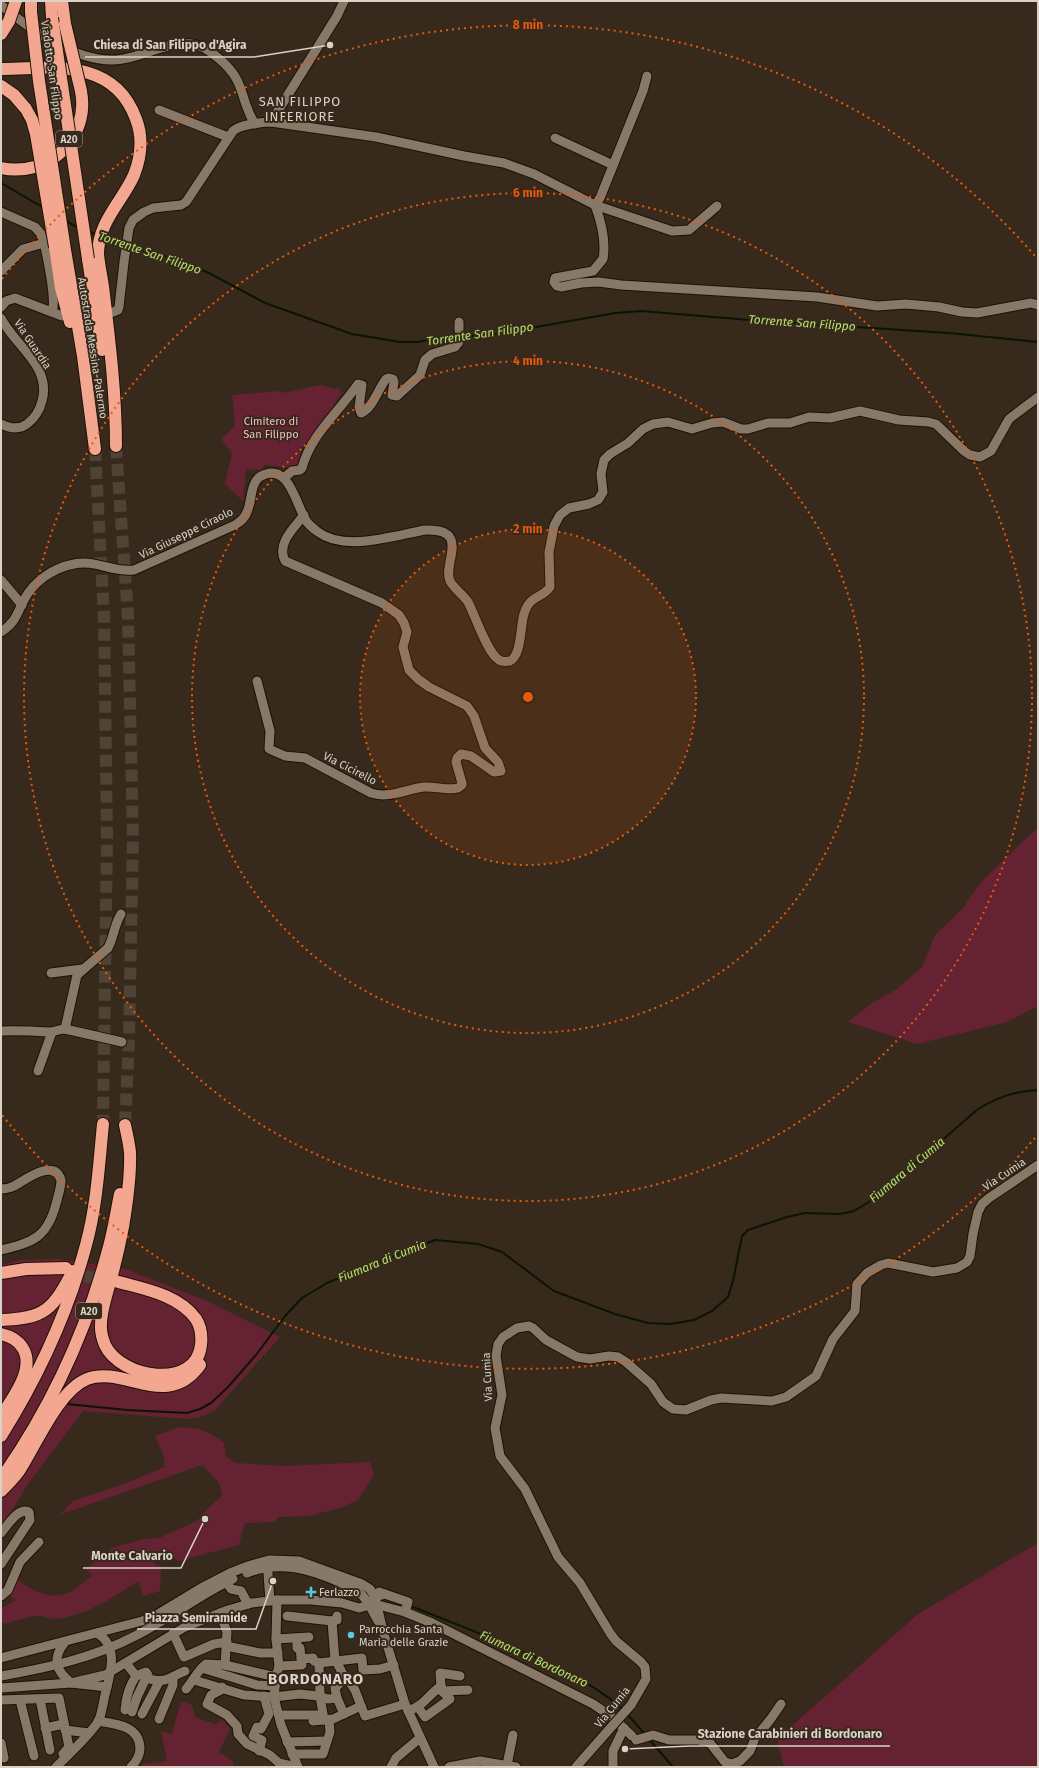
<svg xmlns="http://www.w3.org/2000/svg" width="1039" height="1768" font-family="'Fira Sans',sans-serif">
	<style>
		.green { fill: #652233 }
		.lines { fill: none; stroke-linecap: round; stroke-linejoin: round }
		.stream { stroke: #0b1500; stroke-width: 2 }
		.minor-tunnel { stroke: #4f4336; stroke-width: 9; stroke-dasharray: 9 4.5; stroke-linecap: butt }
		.highway-tunnel { stroke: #4f4336; stroke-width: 12; stroke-dasharray: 12 6; stroke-linecap: butt }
		.minor-casing { stroke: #1e1205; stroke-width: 11 }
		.highway-casing { stroke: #1e1205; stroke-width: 14 }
		.minor { stroke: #887868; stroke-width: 9 }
		.highway { stroke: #f3a790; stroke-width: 12 }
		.minor-bridge-casing { stroke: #1e1205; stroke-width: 11; stroke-linecap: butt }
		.highway-bridge-casing { stroke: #1e1205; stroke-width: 14; stroke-linecap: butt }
		.minor-bridge { stroke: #887868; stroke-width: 9 }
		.highway-bridge { stroke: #f3a790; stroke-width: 12 }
		.ring { fill: none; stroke: #e8590c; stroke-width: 2; stroke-dasharray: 2 4 }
		.poi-dot { fill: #58c9e4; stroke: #372a1c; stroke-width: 1.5 }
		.labels { text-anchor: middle; stroke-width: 4; stroke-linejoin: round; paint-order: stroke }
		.shield { fill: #372a1c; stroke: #a99f94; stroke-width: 1 }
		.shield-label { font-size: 10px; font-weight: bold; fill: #dad1c8 }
		.street-label { font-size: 11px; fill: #dad1c8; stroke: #372a1c }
		.park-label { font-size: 11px; fill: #f2bcc4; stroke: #372a1c }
		.poi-label { font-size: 11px; fill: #dad1c8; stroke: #372a1c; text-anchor: start }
		.water-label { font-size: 12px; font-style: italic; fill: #b4e369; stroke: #372a1c }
		.quarter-label { font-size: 13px; letter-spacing: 1px; fill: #dad1c8; stroke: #372a1c }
		.district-label { font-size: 15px; font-weight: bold; letter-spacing: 1px; fill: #dad1c8; stroke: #372a1c }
		.centre { fill: #e8590c; stroke: #372a1c; stroke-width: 2 }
		.ring-label { font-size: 12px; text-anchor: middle; font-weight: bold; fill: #e8590c; stroke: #372a1c; stroke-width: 4; stroke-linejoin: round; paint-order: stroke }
		.leader { fill: none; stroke: #dad1c8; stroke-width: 1.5 }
		.callout-dot { fill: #dad1c8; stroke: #372a1c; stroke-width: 1.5 }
		.callout-label { font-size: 12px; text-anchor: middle; font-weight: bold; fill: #dad1c8; stroke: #372a1c; stroke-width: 4; stroke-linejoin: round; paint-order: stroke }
	</style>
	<rect width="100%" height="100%" fill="#372a1c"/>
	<g class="green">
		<path d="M321,385L335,389L339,388L341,393L322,426L320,424L305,447H301L298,468L265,465L262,470L246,469L243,501L225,484L232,453L221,439L235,426L232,395L281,391V393C295,391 308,387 321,385Z"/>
		<path d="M1038,827V1006L1007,1022L917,1044L848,1022L872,1003L897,989L922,967L935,935L962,909L982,881Z"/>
		<path d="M57,1259L125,1269L205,1300L280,1337L215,1410L201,1417L189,1419L83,1411L28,1484L1,1528V1265L21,1260Z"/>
		<path d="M180,1427C200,1428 209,1431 224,1443L226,1457L236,1463L284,1466L370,1462L374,1475L358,1500L340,1508L309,1516L278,1517L275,1522L245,1523L239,1545L178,1561L167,1552L156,1551L154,1564L161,1566L160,1591L143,1596L139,1581C113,1597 86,1616 55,1619C50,1619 45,1616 40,1616C28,1616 15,1621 4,1624L1,1622L2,1608L16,1600L9,1595L17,1579C31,1591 53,1602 72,1591C79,1586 85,1580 92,1576L86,1569L112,1548L144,1539L159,1538L197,1521L207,1509L222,1496L219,1483L202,1465L59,1515L73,1501L121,1485L165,1467L163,1454L155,1436Z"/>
		<path d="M1038,1543V1767H784L777,1739L918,1614Z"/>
		<path d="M181,1701L192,1705L195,1717L215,1724L222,1720L230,1729L219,1752L233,1762V1767H141L144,1764L167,1761L161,1731L172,1734Z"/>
	</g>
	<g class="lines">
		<g class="stream">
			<path d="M1,183L44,208"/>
			<path d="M65,220L78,228"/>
			<path d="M88,231L97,235"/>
			<path d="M105,238L123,244"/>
			<path d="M129,247L173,258L209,273L265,303L352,334L400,342H418L448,336H485L615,313L641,311L762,321L949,333L1038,342"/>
			<path d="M67,1404L127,1410L187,1413L200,1409L211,1403L228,1387L256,1355L285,1316L302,1298L327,1283L435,1240L478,1244L502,1252L554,1291L615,1314L648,1323L670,1324L694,1320L712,1311L728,1297L733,1281L742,1236L748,1230L787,1217L805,1213L840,1214L854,1211L877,1197L978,1109C998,1097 1015,1091 1038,1090"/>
			<path d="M413,1607C458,1625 503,1642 546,1662C574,1676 601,1689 623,1710"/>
			<path d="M627,1714L645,1734"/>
			<path d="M649,1739L673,1767"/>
		</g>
		<path class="minor-tunnel" d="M70,315L101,313"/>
		<g class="highway-tunnel">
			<path d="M116,446L128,617L133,838L129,1039L125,1125"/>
			<path d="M95,449L104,616L107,837L103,1124"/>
			<path d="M67,1274L110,1280"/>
		</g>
		<defs>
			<g id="minor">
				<path d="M1,5C29,29 75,61 113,60C145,60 179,30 209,51C222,60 235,72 240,87C245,100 247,112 255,124"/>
				<path d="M159,110L228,137"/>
				<path d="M271,122L337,16L344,1"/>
				<path d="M555,138L613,165"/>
				<path d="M595,205C601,221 606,242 603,259L593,271L555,278L554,282L557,286L561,287L581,283L599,282L621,285L817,297L877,306L906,304L939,307L962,312L977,313L1031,303L1038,305"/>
				<path d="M595,205L600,198L643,91L647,76"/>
				<path d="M1,212L35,227L41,234C46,247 57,301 52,312"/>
				<path d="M1,271L23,249L44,243"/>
				<path d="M1,307L6,301L15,298L62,316"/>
				<path d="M113,312L118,310L119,307L124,262L129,228L133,220L144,212L153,208L181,205L186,202L233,131C239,125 262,122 271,122L376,137L464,156L504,163L534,174L595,205L672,231L689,230L717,206"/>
				<path d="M1,318C14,345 52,366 42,401C40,409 35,418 27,424C19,430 9,428 1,424"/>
				<path d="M459,330V322"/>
				<path d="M284,478L292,471L300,470L302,468C311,434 339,412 358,384L362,385L359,407L361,413C373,408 378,389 386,379L389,378L393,379L394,382L392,395L397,396L420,375L425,360L432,354L455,347L459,342"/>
				<path d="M1,580L22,605"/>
				<path d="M1,632C16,622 16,615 24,600C34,581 53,568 74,564C95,559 113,573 134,570L235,525C240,522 245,518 247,512C252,502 250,482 261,476C290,461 296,507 307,522C310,526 314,529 318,532C345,552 393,536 425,530C472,528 442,564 450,581C454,589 463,594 468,602C475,615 487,652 498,659C501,662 505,662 510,661C522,655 520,626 524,614C530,594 542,599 550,587L549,552L554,526L560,515L569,508L589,504L598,500L603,492L601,474L604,460L610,454L628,443L643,429L653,424L668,422L692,429L712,423L723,422L741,429H748L768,423H790L809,417L830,418L860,411L899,420L928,422L936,424L964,451L970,455L980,457L991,451L1009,419L1038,397"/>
				<path d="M257,681L270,731L269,749L285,756L305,758L371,793C389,799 406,789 424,787C435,786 447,791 458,788L462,785V783L456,762L457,758L461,754L471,756L494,772L501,771L498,762L485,748L474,716L467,706L429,687L418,679L409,670L403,647L407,632L404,623L399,615L382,603L285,561C276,544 294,528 304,515"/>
				<path d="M51,973L82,969"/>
				<path d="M65,1029L77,975L108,948C114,937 114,925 121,914"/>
				<path d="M1,1031C17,1030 33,1031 49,1032C55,1032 59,1029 65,1029L122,1042"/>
				<path d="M38,1071L52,1032"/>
				<path d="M1,1189C5,1189 10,1188 14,1186C24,1181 54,1157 61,1180C61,1188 58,1196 56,1204C47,1238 33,1242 1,1250"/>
				<path d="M1,1533C8,1525 18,1507 29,1512L30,1520L1,1564"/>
				<path d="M247,1573C279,1560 311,1569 341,1583C348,1586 356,1589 362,1595C369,1603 373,1612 378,1621"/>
				<path d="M268,1573L270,1601"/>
				<path d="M226,1582L231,1589L241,1591L248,1604"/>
				<path d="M379,1592L408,1602L405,1612"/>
				<path d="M1,1596L8,1590L20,1562L39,1542"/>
				<path d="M277,1600L276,1639L279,1666L276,1677L274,1697L281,1725L298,1767"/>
				<path d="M374,1604L405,1612L432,1623L593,1704L612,1717L632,1736"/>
				<path d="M220,1613L227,1632L225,1665"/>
				<path d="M287,1616L332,1621"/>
				<path d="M173,1633L184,1657L214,1644L227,1642"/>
				<path d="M276,1639L309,1637"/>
				<path d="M65,1642C52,1658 55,1670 71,1683L107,1687"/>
				<path d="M226,1646L260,1653H278"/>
				<path d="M1,1658L142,1621L158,1614L201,1588L230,1573L248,1566L269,1560L299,1561L362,1584L370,1589L375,1597L383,1631L405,1704L434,1767"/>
				<path d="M301,1659L313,1658L314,1661L319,1663L362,1658L363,1670L380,1669L394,1665"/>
				<path d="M335,1661L332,1621L337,1620V1616"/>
				<path d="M336,1661L345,1678L351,1684L355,1690L365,1716L405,1704"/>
				<path d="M319,1663L320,1696L324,1720"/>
				<path d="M279,1666L302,1665L300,1648H297V1638"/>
				<path d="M202,1668L257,1685L275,1686"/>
				<path d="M1,1676C47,1668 93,1658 135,1636C169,1619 199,1595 233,1579"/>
				<path d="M136,1676L146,1672L148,1675L146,1678C167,1684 167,1678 185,1671"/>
				<path d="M194,1680L244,1695L274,1697L300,1694L318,1696L328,1699L337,1698"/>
				<path d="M441,1686L440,1673L460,1676"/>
				<path d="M222,1687L221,1690L211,1695L207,1704L227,1715L237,1726L238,1734L247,1744L270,1755L279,1763L296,1767"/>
				<path d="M1,1688L71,1683L105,1675L185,1627L228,1610L252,1603L277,1600H311L342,1603L359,1608L366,1606L375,1597L385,1594"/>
				<path d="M186,1689C193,1681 197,1671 206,1664L225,1665L276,1677"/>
				<path d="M40,1699L50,1750"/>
				<path d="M1,1700L59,1698L69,1747L63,1754"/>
				<path d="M20,1700L34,1756"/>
				<path d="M631,1705L646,1679L645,1667L641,1662L616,1641L610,1633L580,1583L558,1557L525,1489L500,1456L495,1428L502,1395L496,1356L498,1344L503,1337L517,1328L529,1326L533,1328L546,1340L577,1357L590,1359L609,1356L618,1357L626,1362L651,1384L663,1402L673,1409L686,1410L711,1400L721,1398L772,1401L786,1397L816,1376L833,1339L855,1311L857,1284L867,1273L881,1265L888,1263L933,1272L957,1268L967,1262L970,1256L973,1234L978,1212L982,1204L989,1198L1038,1165"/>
				<path d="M418,1707L425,1717L450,1699L442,1691"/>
				<path d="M125,1710C126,1697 129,1686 136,1676L126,1663"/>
				<path d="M408,1711C425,1705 427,1696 441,1686L442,1691L468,1690"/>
				<path d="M132,1712L137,1697L146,1678"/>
				<path d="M142,1714L159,1682"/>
				<path d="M344,1714L337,1698L335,1688L345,1678"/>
				<path d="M279,1715H322"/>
				<path d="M159,1719L173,1685V1677"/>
				<path d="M98,1721C115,1724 139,1725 140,1748C140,1756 137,1761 131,1767"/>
				<path d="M313,1721L333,1719L361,1706"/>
				<path d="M45,1728L64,1724"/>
				<path d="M65,1730L89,1733"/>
				<path d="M636,1740L653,1735L669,1740H698L710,1743L725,1762L732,1764L740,1761L750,1751L755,1738L770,1720L781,1704"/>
				<path d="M287,1742L327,1741"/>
				<path d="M1,1743L4,1758"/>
				<path d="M259,1751L262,1740L253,1736L257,1727L261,1729L269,1714L264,1696"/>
				<path d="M292,1754H323L330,1732L329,1720"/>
				<path d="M507,1765L513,1735"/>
				<path d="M56,1767C70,1753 87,1738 98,1722C102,1714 103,1703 105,1695C110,1674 120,1647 97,1633"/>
				<path d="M391,1767L396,1758L420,1738"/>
				<path d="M449,1767L480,1761L516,1767"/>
				<path d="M576,1767L613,1725"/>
				<path d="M613,1767V1751L624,1728"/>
			</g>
			<g id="highway">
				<path d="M31,1V12"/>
				<path d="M51,1L52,18"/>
				<path d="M62,1L65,24"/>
				<path d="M1,34L9,21"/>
				<path d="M1,69C53,68 114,58 136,119C143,137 141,157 134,175C122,202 98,222 98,254C99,267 103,282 104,295C110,345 116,396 116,446"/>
				<path d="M1,86L14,95L26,109"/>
				<path d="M1,168C48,178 90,139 81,91"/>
				<path d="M55,247L61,288L70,322"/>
				<path d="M65,250L83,356L95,449"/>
				<path d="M88,259L102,350"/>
				<path d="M1,1273L26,1269L66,1268"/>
				<path d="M115,1281C143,1289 178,1294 196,1319C201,1327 202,1336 201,1345C196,1391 120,1378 105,1345C103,1340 101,1333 101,1328C100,1315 105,1301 108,1289C114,1269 119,1248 123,1227C127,1203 131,1176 130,1152C129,1143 127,1134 125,1125"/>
				<path d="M1,1320C45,1319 53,1309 73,1271"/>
				<path d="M1,1334C10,1336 17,1339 22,1347C37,1368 12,1398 1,1417"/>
				<path d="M1,1436C38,1377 68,1312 86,1245C97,1205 99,1164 103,1124"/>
				<path d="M1,1479C49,1411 85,1334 107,1254C113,1234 116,1214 120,1194"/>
				<path d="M1,1491C7,1485 14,1478 19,1471C36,1445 58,1391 87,1379C124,1365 167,1411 200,1365"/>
			</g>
		</defs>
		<use href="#minor" class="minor-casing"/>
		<use href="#highway" class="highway-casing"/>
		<use href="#minor" class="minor"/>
		<use href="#highway" class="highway"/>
		<defs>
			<path id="minor-bridge" d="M613,1725L631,1705"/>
			<g id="highway-bridge">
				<path d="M31,12L39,81L65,250"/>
				<path d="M52,18L88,259"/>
				<path d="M9,21L16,1"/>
				<path d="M65,24L81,91"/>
				<path d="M26,109L32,120L36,134L55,247"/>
			</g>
		</defs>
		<use href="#minor-bridge" class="minor-bridge-casing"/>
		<use href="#highway-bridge" class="highway-bridge-casing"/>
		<use href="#minor-bridge" class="minor-bridge"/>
		<use href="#highway-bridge" class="highway-bridge"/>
	</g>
	<circle cx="528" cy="697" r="168" fill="#e8590c" fill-opacity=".12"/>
	<g class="ring">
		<circle cx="528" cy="697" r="168"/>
		<circle cx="528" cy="697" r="336"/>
		<circle cx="528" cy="697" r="504"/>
		<path d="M1035 1138A672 672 0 0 1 2 1115M2 279A672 672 0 0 1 1035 256"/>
	</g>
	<g class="poi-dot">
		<path d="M309 1586h4v4h4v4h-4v4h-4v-4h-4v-4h4z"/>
		<circle cx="351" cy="1635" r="4"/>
	</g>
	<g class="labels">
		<g class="shield">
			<rect x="56" y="131" width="26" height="16" rx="3"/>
			<rect x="76" y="1303" width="26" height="16" rx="3"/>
		</g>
		<g class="shield-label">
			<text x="69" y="143">A20</text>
			<text x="89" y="1315">A20</text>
		</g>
		<g class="street-label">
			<text transform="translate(52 70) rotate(82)" y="4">Viadotto San Filippo</text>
			<text transform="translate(33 344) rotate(56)" y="4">Via Guardia</text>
			<text transform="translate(93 348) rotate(81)" y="4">Autostrada Messina-Palermo</text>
			<text transform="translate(186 533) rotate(-26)" y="4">Via Giuseppe Ciraolo</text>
			<text transform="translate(350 768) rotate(27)" y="4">Via Cicirello</text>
			<text transform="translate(1004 1174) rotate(-34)" y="4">Via Cumia</text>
			<text transform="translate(487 1377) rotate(-93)" y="4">Via Cumia</text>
			<text transform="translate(612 1707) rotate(-51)" y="4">Via Cumia</text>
		</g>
		<g class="park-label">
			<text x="271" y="425">Cimitero di<tspan x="271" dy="13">San Filippo</tspan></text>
		</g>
		<g class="poi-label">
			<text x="319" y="1596">Ferlazzo</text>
			<text x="359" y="1633">Parrocchia Santa<tspan x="359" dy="13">Maria delle Grazie</tspan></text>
		</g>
		<g class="water-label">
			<text transform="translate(150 253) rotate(19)" y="4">Torrente San Filippo</text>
			<text transform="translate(802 323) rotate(4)" y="4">Torrente San Filippo</text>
			<text transform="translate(480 334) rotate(-8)" y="4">Torrente San Filippo</text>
			<text transform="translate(907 1170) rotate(-40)" y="4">Fiumara di Cumia</text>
			<text transform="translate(382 1261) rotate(-22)" y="4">Fiumara di Cumia</text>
			<text transform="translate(534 1659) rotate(25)" y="4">Fiumara di Bordonaro</text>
		</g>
		<g class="quarter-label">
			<text x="300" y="106">SAN FILIPPO<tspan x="300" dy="15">INFERIORE</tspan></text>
		</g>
		<g class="district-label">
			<text x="316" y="1684">BORDONARO</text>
		</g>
	</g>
	<circle cx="528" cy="697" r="6" class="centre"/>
	<g class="ring-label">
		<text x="528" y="29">8 min</text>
		<text x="528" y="197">6 min</text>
		<text x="528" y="365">4 min</text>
		<text x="528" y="533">2 min</text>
	</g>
	<path class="leader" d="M330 45L254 57H85M205 1519L181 1568H83M273 1581L256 1629H137M625 1749L690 1746H890"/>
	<g class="callout-dot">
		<circle cx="330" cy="45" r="4"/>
		<circle cx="205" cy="1519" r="4"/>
		<circle cx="273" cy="1581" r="4"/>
		<circle cx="625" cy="1749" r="4"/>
	</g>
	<g class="callout-label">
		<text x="170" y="49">Chiesa di San Filippo d'Agira</text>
		<text x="132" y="1560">Monte Calvario</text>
		<text x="196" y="1622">Piazza Semiramide</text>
		<text x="790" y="1738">Stazione Carabinieri di Bordonaro</text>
	</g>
	<rect width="1039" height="1768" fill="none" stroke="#dad1c8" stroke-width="4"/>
</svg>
